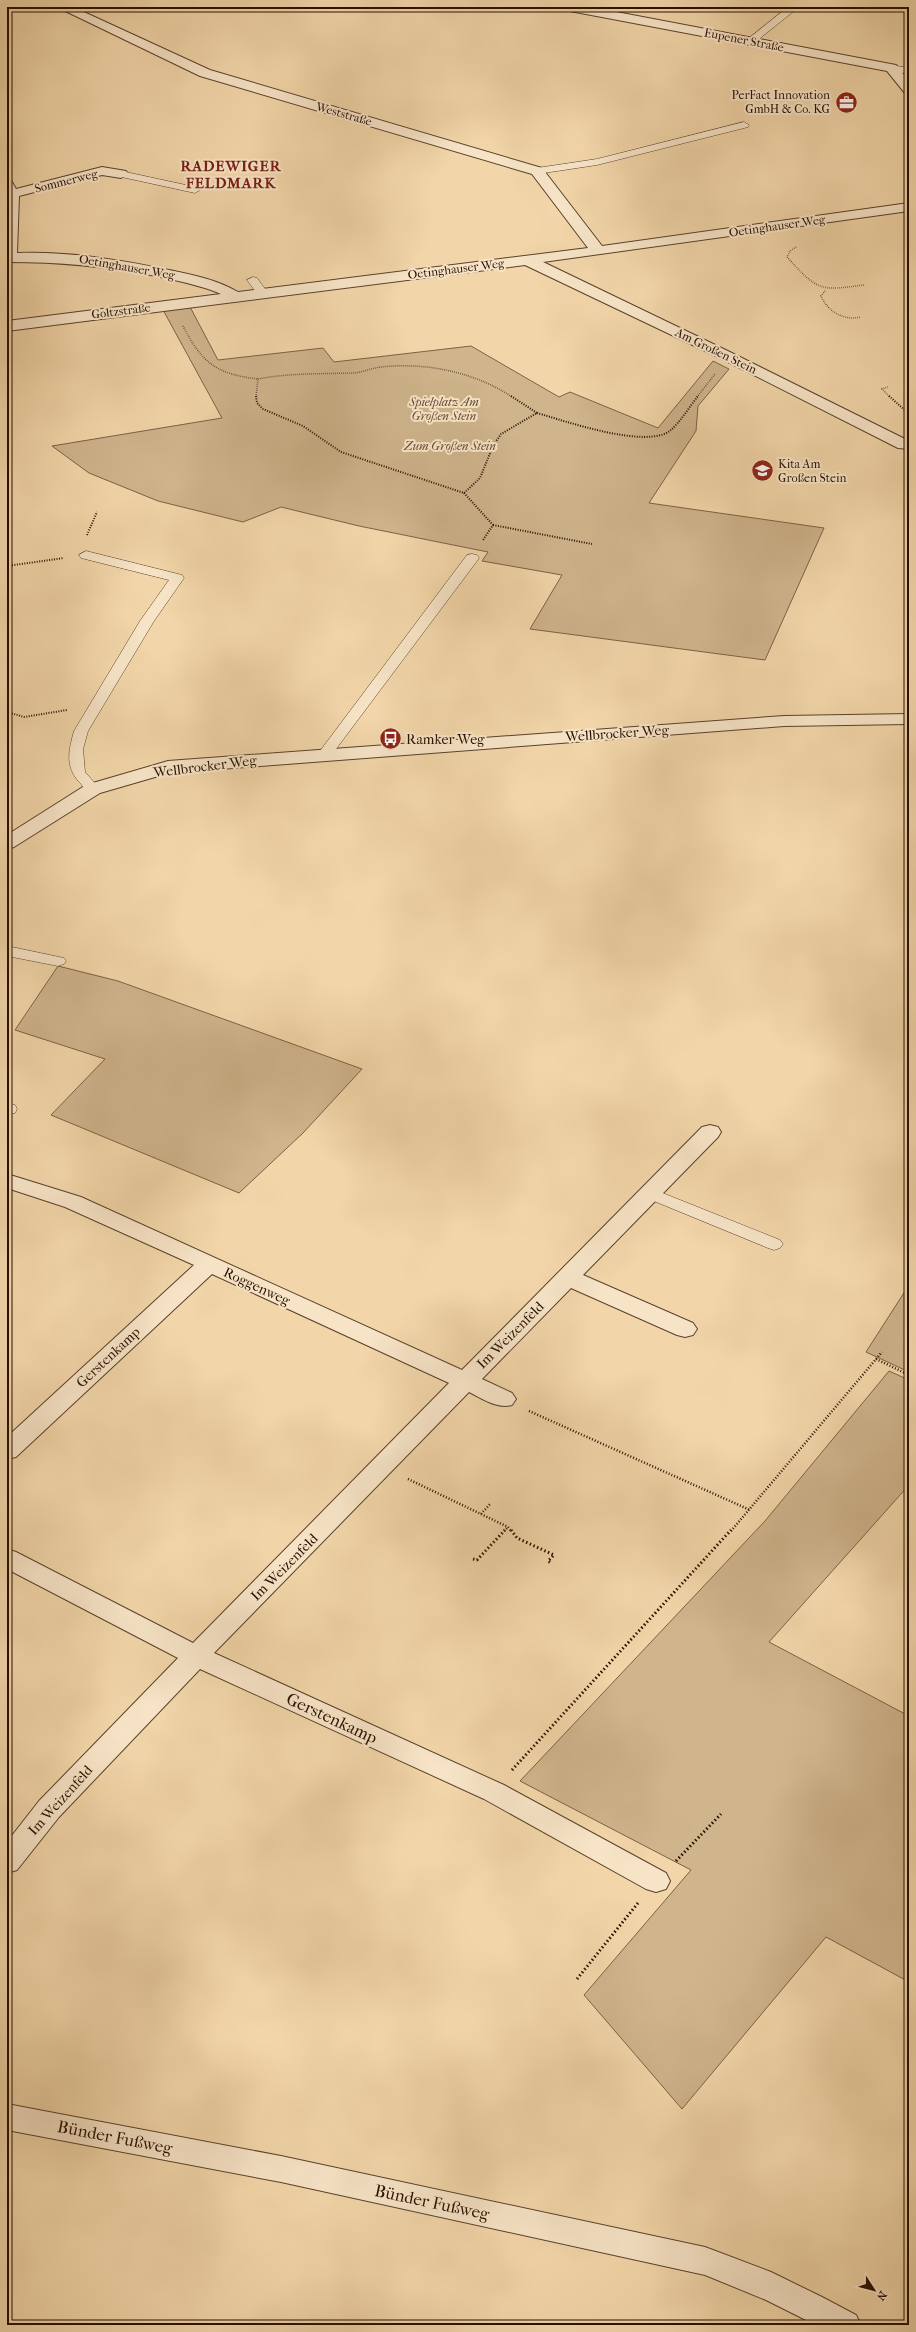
<svg xmlns="http://www.w3.org/2000/svg" width="916" height="2332" font-family="'IM FELL French Canon',serif">
	<style>
		.green { fill: #cfb48c; stroke: #7a6246 }
		.lines { fill: none; stroke-linecap: round; stroke-linejoin: round }
		.lane-casing { stroke: #59412a; stroke-width: 1 }
		.street-casing { stroke: #59412a; stroke-width: 2 }
		.path-far3 { stroke: #260f00; stroke-width: 1.5; stroke-dasharray: 0.5 1.5; stroke-linecap: butt }
		.path-far2 { stroke: #260f00; stroke-width: 2; stroke-dasharray: 1 1.5; stroke-linecap: butt }
		.path-far1 { stroke: #260f00; stroke-width: 2.5; stroke-dasharray: 1 2; stroke-linecap: butt }
		.path { stroke: #260f00; stroke-width: 3; stroke-dasharray: 1.5 2.5; stroke-linecap: butt }
		.lane { fill: #f7e4c7; fill-rule: evenodd }
		.street { fill: #f7e4c7; fill-rule: evenodd }
		.labels { text-anchor: middle; stroke-width: 4; stroke-linejoin: round; paint-order: stroke }
		.far-street-label { font-size: 12px; fill: #260f00; stroke: #f7e4c7 }
		.far-poi-label { font-size: 12px; fill: #260f00; stroke: #f7e4c7; text-anchor: end }
		.far-park-label { font-size: 12px; font-style: italic; fill: #614931; stroke: #f7e4c7 }
		.street-label { font-size: 14px; fill: #260f00; stroke: #f7e4c7 }
		.poi-label { font-size: 14px; fill: #260f00; stroke: #f7e4c7; text-anchor: start }
		.far-district-label { font-size: 15px; font-weight: bold; letter-spacing: 1px; fill: #7a1f14; stroke: #f7e4c7 }
		.near-street-label { font-size: 17px; fill: #260f00; stroke: #f7e4c7 }
	</style>
	<rect width="100%" height="100%" fill="#f2d6a9"/>
	<filter id="stains"><feTurbulence type="fractalNoise" baseFrequency=".005" numOctaves="4"/><feColorMatrix values="0 0 0 0 .2 0 0 0 0 .09 0 0 0 0 .02 0 0 0 .5 -.17"/></filter>
	<radialGradient id="worn" r=".72"><stop offset=".6" stop-color="#630" stop-opacity="0"/><stop offset="1" stop-color="#630" stop-opacity=".3"/></radialGradient>
	<g class="green">
		<path d="M189,305L218,360L323,348L334,362L471,346L559,397L570,392L658,428L713,361L729,369L698,406L696,431L649,503L824,528L765,660L530,629L562,575L482,561L488,552L359,526L281,507L243,522L158,501L89,473L52,446L222,418L162,308Z"/>
		<path d="M58,966L118,981L362,1069L303,1133L239,1193L51,1115L105,1059L15,1030Z"/>
		<path d="M909,1285V1372L866,1352Z"/>
		<path d="M889,1371L909,1380V1485L769,1642L909,1716V1982L826,1937L682,2109L584,1995L691,1870L520,1781L765,1521Z"/>
	</g>
	<g class="lines">
		<defs>
			<g id="lane">
				<path d="M788,7H799L754,43H748V39Z"/>
				<path d="M891,65L909,68V74L887,70L886,68Z"/>
				<path d="M744,122L749,125L748,127L597,165L537,174L532,171L537,168L597,159Z"/>
				<path d="M121,171L195,187L200,190L195,193L117,176L116,174Z"/>
				<path d="M253,277L257,278L268,293L266,295H258L247,280Z"/>
				<path d="M86,551L182,575L184,578L154,621L88,731L83,749L85,772L100,789L93,793C87,792 85,789 81,784C65,768 68,752 74,731L140,621L169,580L81,558L79,555Z"/>
				<path d="M472,554L477,555L479,558L477,561L330,757H320L318,754L320,751L467,555Z"/>
				<path d="M7,946L64,958L66,961L64,964L58,966L7,956Z"/>
				<path d="M7,1103L15,1105L17,1109L15,1113L7,1114Z"/>
				<path d="M650,1188L780,1240L783,1244L780,1248L774,1250L768,1248L644,1197L641,1193L644,1189Z"/>
			</g>
			<g id="street">
				<path d="M57,7H73L210,70L542,168L602,246L909,203V211L543,262L734,354L909,441V449L898,448L724,360L525,265L7,331V321L221,294C200,285 178,281 156,276C105,266 59,262 7,262V181L12,182L16,189L102,167L126,171L128,174L121,178L102,175L19,196L17,253C66,251 113,259 160,268C187,274 214,278 238,292L588,248L532,174L200,76Z"/>
				<path d="M564,7H590L896,65L909,81V93L904,92L887,71L570,11Z"/>
				<path d="M909,714V724L784,726L169,773L100,793L14,847L7,849V835L86,785L168,761L784,716Z"/>
				<path d="M710,1125L718,1127L721,1132L718,1137L583,1275L693,1323L697,1329L693,1335L685,1337L677,1335L571,1288L482,1379L512,1393L516,1399L512,1405C497,1409 483,1399 469,1392L214,1653L504,1785L666,1873L670,1881L666,1889L656,1892L646,1889L484,1799L200,1669L59,1817L17,1870L7,1873V1842L39,1801L178,1658L7,1569V1549L16,1552L193,1643L449,1383L212,1274L16,1457L7,1459V1437L194,1265L65,1207L7,1188V1174L81,1197L462,1370L702,1127Z"/>
				<path d="M7,2104L281,2156L705,2247L771,2272L822,2297L856,2315L861,2325H816L766,2300L705,2275L281,2182L7,2130Z"/>
			</g>
		</defs>
		<use href="#lane" class="lane-casing"/>
		<use href="#street" class="street-casing"/>
		<g class="path-far3">
			<path d="M796,247L790,251L787,257C818,291 819,291 864,285"/>
			<path d="M825,291L821,296C828,312 844,321 861,317"/>
			<path d="M183,326C202,363 216,374 258,379"/>
			<path d="M888,387L882,389L890,397"/>
			<path d="M256,397L258,379C289,373 320,374 352,373C362,373 371,368 381,367C425,362 475,372 512,397"/>
			<path d="M697,397L715,374"/>
		</g>
		<g class="path-far2">
			<path d="M256,396L257,403L263,409L303,426L341,452L464,493L480,478L493,446L501,434L537,413"/>
			<path d="M511,396L537,413"/>
			<path d="M889,396L909,414"/>
			<path d="M537,413C565,421 648,450 671,430C681,421 690,406 698,396"/>
			<path d="M464,493L493,525L483,540"/>
			<path d="M493,525L592,544"/>
			<path d="M87,535L97,512"/>
			<path d="M7,566L64,558"/>
			<path d="M7,712L24,717L67,710"/>
		</g>
		<g class="path-far1">
			<path d="M876,1359L909,1375"/>
			<path d="M529,1411L750,1510"/>
			<path d="M408,1479L508,1527L511,1531"/>
			<path d="M481,1514L491,1503"/>
			<path d="M504,1531L508,1527"/>
			<path d="M731,1531L882,1352"/>
		</g>
		<g class="path">
			<path d="M511,1530L517,1538L554,1555L548,1561L551,1563"/>
			<path d="M473,1559L477,1560L505,1530"/>
			<path d="M512,1770L731,1530"/>
			<path d="M676,1861L721,1814"/>
			<path d="M577,1979L638,1903"/>
		</g>
		<use href="#lane" class="lane"/>
		<use href="#street" class="street"/>
	</g>
	<defs>
		<symbol id="office-disc" viewBox="-11 -11 22 22"><circle r="9.5" fill="#8f2418" stroke="#f7e4c7"/><path d="M-6-3h4V-5.5h4V-3h4V5H-6ZM-1-4.5V-3h2v-1.5ZM-6 0V1H6V0Z" fill="#fff"/></symbol>
		<symbol id="school-disc" viewBox="-11 -11 22 22"><circle r="9.5" fill="#8f2418" stroke="#f7e4c7"/><path d="M0-5L7-2L0 1L-7-2ZM-4 1L0 2.5L4 1V4Q0 6-4 4Z" fill="#fff"/></symbol>
		<symbol id="bus-disc" viewBox="-11 -11 22 22"><circle r="9.5" fill="#8f2418" stroke="#f7e4c7"/><path d="M-5-6H5V4H4V6H2V4H-2V6H-4V4H-5ZM-3.5-4V0h7V-4ZM-3.5 1.2v1.5H-2V1.2ZM2 1.2v1.5H3.5V1.2Z" fill="#fff"/></symbol>
	</defs>
	<g fill-rule="evenodd">
		<use href="#office-disc" x="834" y="90" width="25" height="25"/>
		<use href="#school-disc" x="750" y="458" width="25" height="25"/>
		<use href="#bus-disc" x="378" y="726" width="25" height="25"/>
	</g>
	<g class="labels">
		<g class="far-street-label">
			<text transform="translate(744 40) rotate(11)" y="4">Eupener Straße</text>
			<text transform="translate(344 114) rotate(16)" y="4">Weststraße</text>
			<text transform="translate(66 181) rotate(-14)" y="4">Sommerweg</text>
			<text transform="translate(777 226) rotate(-8)" y="4">Oetinghauser Weg</text>
			<text transform="translate(127 267) rotate(10)" y="4">Oetinghauser Weg</text>
			<text transform="translate(456 269) rotate(-7)" y="4">Oetinghauser Weg</text>
			<text transform="translate(121 311) rotate(-7)" y="4">Goltzstraße</text>
			<text transform="translate(716 351) rotate(26)" y="4">Am Großen Stein</text>
		</g>
		<g class="far-poi-label">
			<text x="830" y="99">PerFact Innovation<tspan x="830" dy="14">GmbH &amp; Co. KG</tspan></text>
			<text x="778" y="468" text-anchor="start">Kita Am<tspan x="778" dy="14">Großen Stein</tspan></text>
		</g>
		<g class="far-park-label">
			<text x="444" y="406">Spielplatz Am<tspan x="444" dy="14">Großen Stein</tspan></text>
			<text x="450" y="450">Zum Großen Stein</text>
		</g>
		<g class="street-label">
			<text transform="translate(617 733) rotate(-4)" y="5">Wellbrocker Weg</text>
			<text transform="translate(205 766) rotate(-7)" y="5">Wellbrocker Weg</text>
			<text transform="translate(257 1286) rotate(25)" y="5">Roggenweg</text>
			<text transform="translate(510 1335) rotate(-45)" y="5">Im Weizenfeld</text>
			<text transform="translate(108 1357) rotate(-43)" y="5">Gerstenkamp</text>
			<text transform="translate(284 1567) rotate(-45)" y="5">Im Weizenfeld</text>
			<text transform="translate(60 1800) rotate(-48)" y="5">Im Weizenfeld</text>
		</g>
		<g class="poi-label">
			<text x="406" y="744">Ramker Weg</text>
		</g>
		<g class="far-district-label">
			<text x="231" y="171">RADEWIGER<tspan x="231" dy="17">FELDMARK</tspan></text>
		</g>
		<g class="near-street-label">
			<text transform="translate(332 1718) rotate(25)" y="6">Gerstenkamp</text>
			<text transform="translate(115 2137) rotate(11)" y="6">Bünder Fußweg</text>
			<text transform="translate(432 2202) rotate(12)" y="6">Bünder Fußweg</text>
		</g>
	</g>
	<rect width="916" height="2332" fill="none" stroke="#f2d6a9" stroke-width="24"/>
	<rect x="8" y="8" width="900" height="2316" fill="none" stroke="#260f00" stroke-width="2"/>
	<rect x="12" y="12" width="892" height="2308" fill="none" stroke="#260f00"/>
	<g transform="translate(874 2290) rotate(126)" stroke="#f7e4c7" stroke-width="3" paint-order="stroke">
	<path d="M0-3L7 15L0 10L-7 15Z" fill="#260f00"/>
	<text y="-6" font-size="11" font-weight="bold" text-anchor="middle" fill="#260f00">N</text>
	</g>
	<rect width="100%" height="100%" filter="url(#stains)"/>
	<rect width="100%" height="100%" fill="url(#worn)"/>
</svg>
